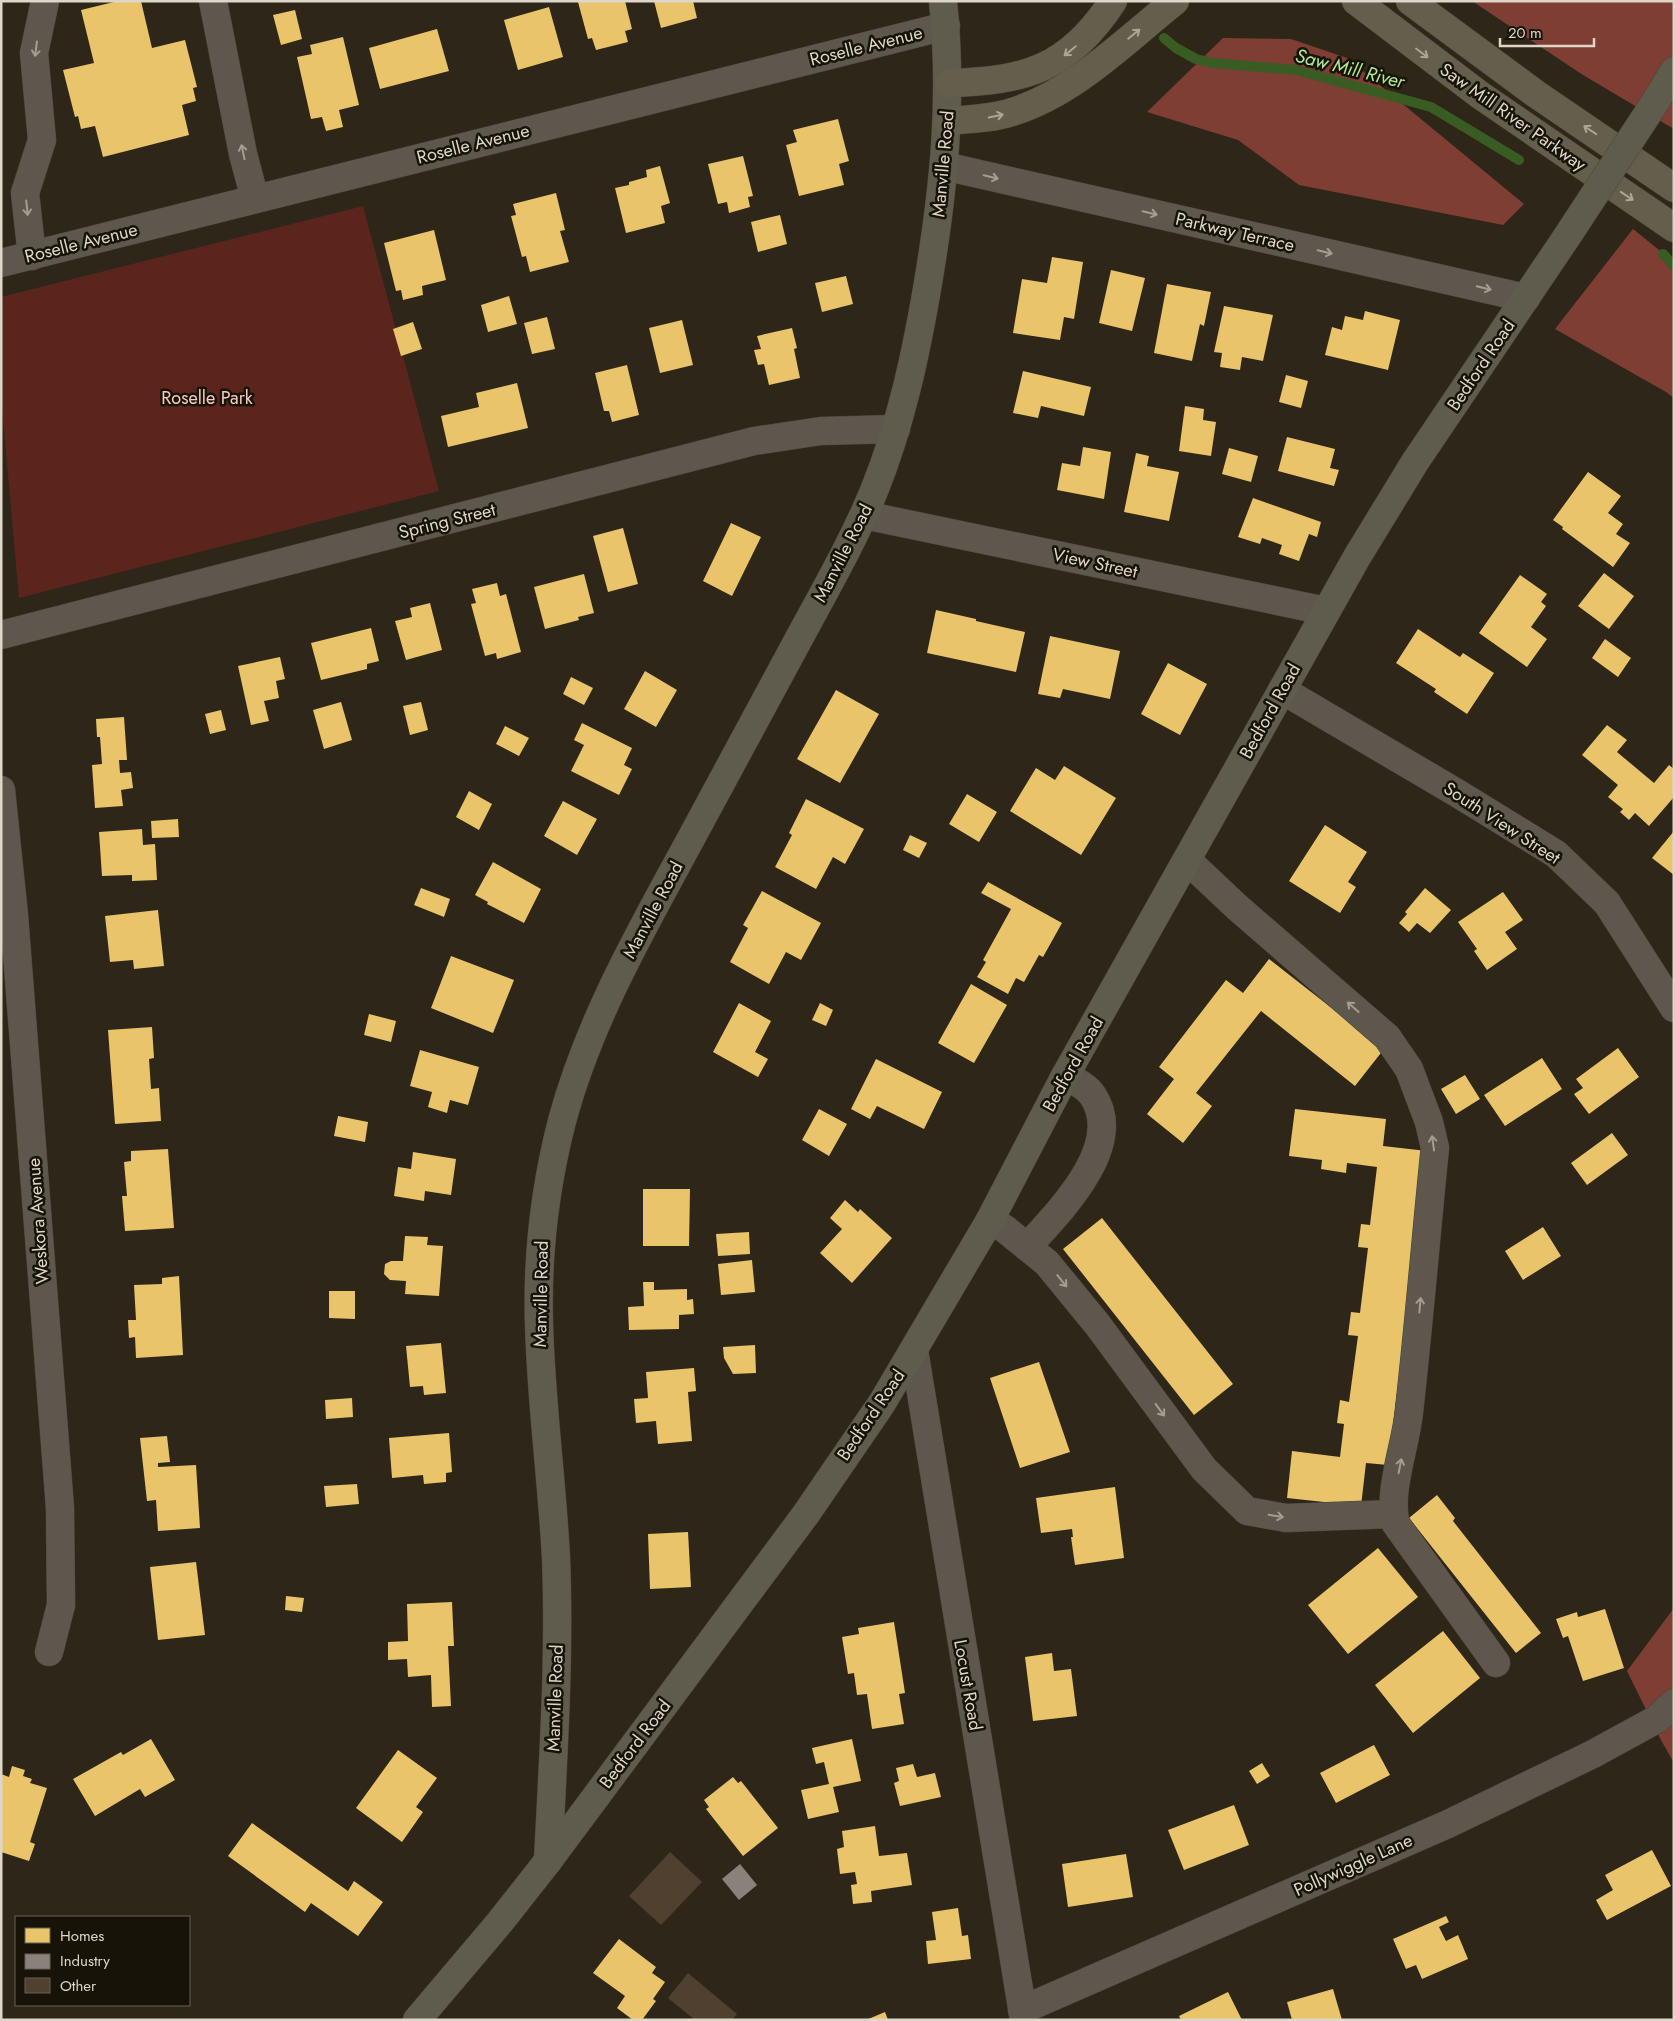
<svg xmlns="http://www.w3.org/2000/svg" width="1675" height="2021" font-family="Jost,sans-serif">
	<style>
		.green { fill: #5b251d }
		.forest { fill: #7e3e34 }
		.homes { fill: #e9c46a }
		.industry { fill: #8a817c }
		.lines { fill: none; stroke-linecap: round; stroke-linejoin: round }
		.stream { stroke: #395c22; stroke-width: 10 }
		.building { fill: #4f4030 }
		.minor-casing { stroke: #4a4338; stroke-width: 29 }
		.major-casing { stroke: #4a4338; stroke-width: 29 }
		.highway-casing { stroke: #4a4338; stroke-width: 29 }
		.minor { stroke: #5d574e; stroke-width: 28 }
		.major { stroke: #605c4d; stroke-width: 28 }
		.highway { stroke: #635f4c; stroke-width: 28 }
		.major-bridge-casing { stroke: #4a4338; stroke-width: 29; stroke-linecap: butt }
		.major-bridge { stroke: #605c4d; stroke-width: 28 }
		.oneway { stroke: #ada696 }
		.oneway2 { stroke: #a49d91 }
		.labels { text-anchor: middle; stroke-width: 5; stroke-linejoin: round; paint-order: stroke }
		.street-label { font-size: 18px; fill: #ded6c8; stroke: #181308 }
		.park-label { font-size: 18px; fill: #f7cac2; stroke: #181308 }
		.water-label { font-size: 19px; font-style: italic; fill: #afe990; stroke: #181308 }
	</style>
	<rect width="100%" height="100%" fill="#2e2618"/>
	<path class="green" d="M363,206L439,491L19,598L1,397V297Z"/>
	<g class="forest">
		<path d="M1472,1H1674V129L1583,75Z"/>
		<path d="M1223,38L1291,39L1347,58L1524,204L1503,225L1299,185L1238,140L1147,112Z"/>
		<path d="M1633,229L1674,262V398L1666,392L1555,329Z"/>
		<path d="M1674,1608V1763L1661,1740L1627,1671Z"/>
	</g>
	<g class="homes">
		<path d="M118,1H141L152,48L185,40L197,87L193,88L196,101L182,105L189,135L103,157L95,126L81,129L78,116L75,117L63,70L94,63L81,10Z"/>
		<path d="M581,1H625L632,29L625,31L628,42L596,50L592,38L588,39L578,2Z"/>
		<path d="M654,1H693L697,18L661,28Z"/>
		<path d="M549,7L563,57L518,70L504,20Z"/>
		<path d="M295,10L302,39L281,45L273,15Z"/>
		<path d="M437,29L449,71L380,89L369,48Z"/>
		<path d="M343,37L359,105L339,110L343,127L326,131L322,117L311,119L297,57L312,54L310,45Z"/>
		<path d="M838,119L849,161L839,164L844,185L799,196L786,145L797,142L793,130Z"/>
		<path d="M743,156L753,196L748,197L750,207L729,213L727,202L718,204L708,164Z"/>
		<path d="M660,166L670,203L661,206L665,223L626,233L615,188L629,185V182L647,177L646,170Z"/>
		<path d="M556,193L565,230L560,231L569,262L530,272L526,256L522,257L511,216L516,215L513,204Z"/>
		<path d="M780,215L787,244L758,252L751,222Z"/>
		<path d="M434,230L446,280L422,286L423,295L403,300L401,290L396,291L384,243Z"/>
		<path d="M1052,257L1083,262L1074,319L1064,317L1060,340L1013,333L1022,279L1047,283Z"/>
		<path d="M1111,270L1145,278L1132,331L1099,323Z"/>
		<path d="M846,276L853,304L822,312L815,283Z"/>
		<path d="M1167,284L1211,292L1204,326L1200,324L1192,361L1154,353Z"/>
		<path d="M509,296L517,324L488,332L481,305Z"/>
		<path d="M1224,306L1273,315L1263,361L1242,357L1240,370L1220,367L1222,353L1214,352Z"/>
		<path d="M1365,311L1400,320L1388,370L1325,355L1332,327L1342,330L1345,316L1363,320Z"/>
		<path d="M547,317L555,349L532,354L524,323Z"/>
		<path d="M682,320L693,365L660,373L649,328Z"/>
		<path d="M413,322L422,349L401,356L393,329Z"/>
		<path d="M792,328L797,348L794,349L800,378L769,385L764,364L758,365L754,350L761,349L757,336Z"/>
		<path d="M627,365L639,415L612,422L609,411H604L595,373Z"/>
		<path d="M1023,371L1091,387L1084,416L1041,406L1038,418L1013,413Z"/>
		<path d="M1286,375L1308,381L1301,408L1279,402Z"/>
		<path d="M517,383L528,428L448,447L441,416L479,407L476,393Z"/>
		<path d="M1185,406L1204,409L1203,420L1216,422L1211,456L1179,451Z"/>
		<path d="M1287,437L1335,449L1330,468L1339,470L1334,486L1278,471Z"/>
		<path d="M1083,447L1111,452L1104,499L1057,490L1062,463L1080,466Z"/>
		<path d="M1229,448L1258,456L1251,482L1222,474Z"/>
		<path d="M1136,453L1149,456L1147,466L1179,472L1169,521L1124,512Z"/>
		<path d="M1588,472L1621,496L1608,513L1623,524L1616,534L1630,543L1613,567L1562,529L1563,527L1553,520Z"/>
		<path d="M1253,498L1321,522L1317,537L1309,534L1299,561L1279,554L1282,545L1262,538L1260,544L1238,537Z"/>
		<path d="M731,523L761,537L732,596L703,581Z"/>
		<path d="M623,528L638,584L608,592L593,536Z"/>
		<path d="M1604,573L1634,596L1609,629L1578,606Z"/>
		<path d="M584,574L594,613L578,617L579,620L545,629L534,587Z"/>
		<path d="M1520,575L1547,594L1541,602L1546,606L1531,627L1547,639L1527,667L1479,633Z"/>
		<path d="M497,583L500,596L506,594L521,652L497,659L496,653L485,656L471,604L476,603L472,589Z"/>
		<path d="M430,603L442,650L406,660L395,621L412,617L410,608Z"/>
		<path d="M936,610L976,619V621L1025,632L1016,672L927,653Z"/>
		<path d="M371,628L379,661L367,664V669L321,680L311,643Z"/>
		<path d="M1418,629L1460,657L1463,653L1494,673L1467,714L1434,692L1436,689L1396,663Z"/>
		<path d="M1050,636L1120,651L1110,699L1063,689L1060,698L1038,694Z"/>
		<path d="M1605,639L1631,658L1618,677L1592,658Z"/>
		<path d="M280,657L285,679L276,681L279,698L264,701L269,721L251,725L238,666Z"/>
		<path d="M1168,663L1207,684L1180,735L1141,714Z"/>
		<path d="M645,671L677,690L656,727L624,709Z"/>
		<path d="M571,677L593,688L584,705L563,694Z"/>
		<path d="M836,690L879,714L840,783L797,759Z"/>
		<path d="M341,702L352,740L324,749L313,710Z"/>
		<path d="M421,702L428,730L410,735L403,706Z"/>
		<path d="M221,710L226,730L210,734L205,714Z"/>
		<path d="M124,717L127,760H119L120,773L131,772L133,788L121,790L123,806L95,808L92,765L102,764L100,737H97L96,719Z"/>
		<path d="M582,723L632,748L624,765L632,769L619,795L571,771L584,745L574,740Z"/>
		<path d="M1607,725L1627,740L1617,752L1654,783L1669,765L1674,769V797L1649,826L1635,813L1629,820L1620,812L1623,809L1608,797L1618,785L1582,755Z"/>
		<path d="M505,726L529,738L519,756L496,744Z"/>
		<path d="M1064,766L1116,798L1081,855L1010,811L1036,768L1055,780Z"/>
		<path d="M469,791L492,804L479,830L456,817Z"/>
		<path d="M967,794L997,812L979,842L949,824Z"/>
		<path d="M806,799L864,829L845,864L833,857L816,889L775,867L792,835L789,833Z"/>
		<path d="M563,801L597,819L577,855L544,836Z"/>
		<path d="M178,819L179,837L152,838L151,821Z"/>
		<path d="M1325,825L1367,852L1348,882L1356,887L1340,913L1289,881Z"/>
		<path d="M142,829L143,845L155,844L157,880L132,881V875L102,876L99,832Z"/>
		<path d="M1674,831V875L1652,858Z"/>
		<path d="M910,835L927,843L919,858L903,850Z"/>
		<path d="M493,862L541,889L524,923L487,904L488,902L475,895Z"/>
		<path d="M988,882L1062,923L1043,957L1039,955L1024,982L1016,978L1008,994L977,977L986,962L983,960L1011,909L981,893Z"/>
		<path d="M421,888L450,899L444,917L414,905Z"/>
		<path d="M1425,888L1451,910L1430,933L1417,923L1409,932L1399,923L1407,914L1405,912Z"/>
		<path d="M762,891L821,923L801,960L786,952L769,984L730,962L748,928L743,925Z"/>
		<path d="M1503,892L1523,920L1505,932L1517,949L1487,970L1474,951L1477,949L1458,922Z"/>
		<path d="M158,910L164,966L134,969L133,960L110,962L105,916Z"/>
		<path d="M451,956L514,980L493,1033L431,1008Z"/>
		<path d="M1269,959L1384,1049L1355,1086L1261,1011L1196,1093L1212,1106L1183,1143L1147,1114L1174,1079L1159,1067L1226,980L1243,993Z"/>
		<path d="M971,984L1007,1005L974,1063L938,1043Z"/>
		<path d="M739,1003L771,1021L755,1052L768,1059L758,1077L713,1052Z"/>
		<path d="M820,1003L833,1010L826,1026L812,1020Z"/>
		<path d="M369,1014L396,1021L391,1042L364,1035Z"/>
		<path d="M152,1027L154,1058L149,1059L151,1089L159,1088L161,1121L115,1124L108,1030Z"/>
		<path d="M1618,1048L1639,1077L1589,1114L1574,1094L1583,1088L1576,1079Z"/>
		<path d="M420,1050L479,1067L468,1105L450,1100L447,1113L428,1107L432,1092L410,1086Z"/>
		<path d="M1542,1058L1562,1089L1505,1126L1484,1095Z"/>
		<path d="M876,1059L942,1092L924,1129L877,1106L870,1119L851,1109Z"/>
		<path d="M1465,1075L1480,1099L1456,1114L1441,1089Z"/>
		<path d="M819,1109L847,1124L829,1156L802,1140Z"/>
		<path d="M1295,1109L1386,1119L1383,1146L1427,1151L1388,1465L1366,1463L1361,1506L1287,1498L1292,1451L1340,1457L1344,1424L1337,1423L1340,1400L1349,1402L1358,1336L1348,1335L1351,1312L1360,1313L1368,1248L1358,1247L1361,1224L1370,1225L1377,1167L1347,1163L1346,1173L1321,1169L1322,1160L1289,1156Z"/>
		<path d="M338,1116L368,1122L365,1142L334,1136Z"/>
		<path d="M1612,1133L1628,1155L1587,1185L1571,1163Z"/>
		<path d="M168,1149L174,1228L125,1231L122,1196H127L124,1162L131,1161V1151Z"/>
		<path d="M413,1152L456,1159L451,1195L425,1191L424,1201L394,1196L398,1167L411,1169Z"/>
		<path d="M643,1189H690L689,1246H643Z"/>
		<path d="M845,1200L858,1212L860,1209L892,1238L852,1283L820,1253L842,1229L830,1218Z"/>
		<path d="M1102,1218L1233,1384L1194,1415L1063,1249Z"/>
		<path d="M1543,1227L1561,1256L1523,1280L1505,1251Z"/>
		<path d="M749,1232L750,1254L718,1256L716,1234Z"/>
		<path d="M405,1236L428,1237L427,1245L443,1246L439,1296L405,1294L406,1281L390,1280L384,1274L385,1264L391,1261H403Z"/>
		<path d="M752,1260L755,1292L721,1295L718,1264Z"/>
		<path d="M179,1276L183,1355L136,1358L135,1337L129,1338L128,1320H136L134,1285L162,1284V1278Z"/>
		<path d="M643,1282H654V1290L687,1289V1300L693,1299L694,1314L679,1315V1329L629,1330L628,1307L644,1306Z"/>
		<path d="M329,1291H355V1319L329,1318Z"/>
		<path d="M441,1343L446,1393L424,1395L423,1386L410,1387L406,1346Z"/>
		<path d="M755,1345L756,1373L733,1374L724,1358L723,1347Z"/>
		<path d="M1039,1362L1070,1452L1020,1468L990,1378Z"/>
		<path d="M694,1368L696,1391L688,1392L692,1441L658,1444L656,1421L636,1423L634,1399L648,1398L646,1372Z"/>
		<path d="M352,1398L353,1417L326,1419L325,1400Z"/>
		<path d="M449,1433L452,1472L446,1473V1482L424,1484L423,1475L392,1478L389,1438Z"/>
		<path d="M167,1436L170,1462L158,1463V1467L196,1465L200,1528L158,1531L156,1500L147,1501L140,1438Z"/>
		<path d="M357,1484L359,1504L326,1507L324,1486Z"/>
		<path d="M1115,1487L1124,1558L1075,1565L1071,1537H1073L1072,1529L1041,1533L1036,1498Z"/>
		<path d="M1437,1495L1455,1518L1453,1521L1541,1633L1516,1653L1409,1518Z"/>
		<path d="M688,1532L691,1587L650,1589L648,1534Z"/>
		<path d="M1378,1548L1418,1597L1348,1654L1308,1605Z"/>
		<path d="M196,1562L205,1635L158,1640L150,1567Z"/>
		<path d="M286,1596L304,1598L302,1612L285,1610Z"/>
		<path d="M452,1602L454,1646H448L451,1706L432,1707L431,1675L408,1677L407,1659L388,1660V1642L408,1641L407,1604Z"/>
		<path d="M1605,1609L1624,1668L1583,1681L1568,1636L1563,1638L1556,1619L1577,1612L1578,1617Z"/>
		<path d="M894,1622L905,1693L899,1694L904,1724L872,1729L867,1694L857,1695L854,1673L848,1674L842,1637L859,1634L858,1628Z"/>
		<path d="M1443,1631L1480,1678L1413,1733L1375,1685Z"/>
		<path d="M1052,1653L1054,1671L1071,1669L1077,1716L1033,1721L1025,1657Z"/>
		<path d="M151,1739L175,1780L145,1797L140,1789L95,1816L73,1779L121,1752L123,1755Z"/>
		<path d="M852,1739L861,1781L833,1787L839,1812L808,1819L801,1790L829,1784L824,1762L816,1764L812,1748Z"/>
		<path d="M1374,1745L1390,1775L1336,1803L1320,1773Z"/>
		<path d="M398,1750L437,1778L416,1807L423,1812L402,1842L356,1808Z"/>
		<path d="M1262,1763L1270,1776L1257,1784L1249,1771Z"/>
		<path d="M913,1764L917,1777L935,1773L941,1797L900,1806L894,1783L899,1781L896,1768Z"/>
		<path d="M12,1766L25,1770L23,1776L32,1779L30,1783L47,1788L30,1842L35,1844L29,1861L1,1852V1774L9,1777Z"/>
		<path d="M733,1777L738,1783L741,1781L778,1828L743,1856L706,1809L709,1807L704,1800Z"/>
		<path d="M1234,1805L1249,1845L1184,1870L1168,1830Z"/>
		<path d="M252,1823L348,1891L354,1881L383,1902L358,1936L311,1903L305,1912L228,1856Z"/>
		<path d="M875,1826L879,1856L907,1853L912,1885L871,1891L872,1902L853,1904L851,1885L857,1884L855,1872L840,1874L837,1849L844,1847L842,1831Z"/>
		<path d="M1652,1850L1671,1886L1607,1920L1596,1900L1613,1890L1605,1875Z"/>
		<path d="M1126,1854L1133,1897L1068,1907L1062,1864Z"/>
		<path d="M958,1908L962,1936L968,1935L971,1959L928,1964L926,1941L936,1940L932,1912Z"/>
		<path d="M1446,1916L1449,1922L1439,1927L1446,1941L1458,1935L1468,1959L1422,1979L1416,1965L1406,1969L1393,1939Z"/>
		<path d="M619,1939L656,1967L652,1973L665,1982L653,1999L656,2001L642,2020H633L617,2008L625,1996L593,1973Z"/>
		<path d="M1333,1989L1342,2020H1292L1287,2002Z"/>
		<path d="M1228,1992L1242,2020H1181L1179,2016Z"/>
		<path d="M885,2012L888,2020H866Z"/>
	</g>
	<path class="industry" d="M740,1864L757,1885L739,1900L722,1879Z"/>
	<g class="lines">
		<g class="stream">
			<path d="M1164,38L1176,48L1196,59L1213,63L1296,70L1431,107L1519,160"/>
			<path d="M1663,254L1674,266"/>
		</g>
	</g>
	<g class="building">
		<path d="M670,1852L702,1882L661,1925L629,1896Z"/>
		<path d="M688,1973L737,2014L732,2020H695L668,1998Z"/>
	</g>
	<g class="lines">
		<defs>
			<g id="minor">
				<path d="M213,1L243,154L255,199"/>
				<path d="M944,166L1526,298"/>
				<path d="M32,256L25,193L42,140L34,53L45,1"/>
				<path d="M1,263L946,26"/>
				<path d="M864,515L1326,611"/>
				<path d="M1,635L754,441L821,431L896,429"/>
				<path d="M1282,690L1457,793L1556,854L1607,903L1674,1008"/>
				<path d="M1,790L14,915L60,1508L61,1605L49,1652"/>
				<path d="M1187,860L1238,908L1387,1037L1409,1069L1429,1122L1435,1148C1426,1236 1419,1324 1409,1412C1406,1445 1387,1493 1396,1524L1496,1663"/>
				<path d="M990,1220L1005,1229L1047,1263L1097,1324L1204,1469L1247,1511L1286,1518L1393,1514"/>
				<path d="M1027,1247C1058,1213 1126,1146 1093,1096C1087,1086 1075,1081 1065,1076"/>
				<path d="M914,1350L1024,2020"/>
				<path d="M1022,2010L1448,1824L1593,1754L1657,1719L1674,1703"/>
			</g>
			<g id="major">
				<path d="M1656,101L1674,71"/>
				<path d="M548,1861C553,1760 560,1659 556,1558C552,1480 541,1402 539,1324C537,1256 545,1187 562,1121C591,1013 649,917 701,820C735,757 769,694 803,631C828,585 854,539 874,491C901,424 916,354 928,283C944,187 953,99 943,1"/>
				<path d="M417,2020L500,1922L548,1861L806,1514L882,1403L990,1220L1065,1076L1357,557L1415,462L1566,238"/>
			</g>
			<g id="highway">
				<path d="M1356,1L1480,95L1674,228"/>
				<path d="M1410,1L1536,94L1674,188"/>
				<path d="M949,83C1025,81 1069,69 1113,1"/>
				<path d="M948,121C969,119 991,119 1012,112C1074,93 1125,41 1175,1"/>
			</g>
		</defs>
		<use href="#minor" class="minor-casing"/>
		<use href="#major" class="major-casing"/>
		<use href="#highway" class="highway-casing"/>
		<use href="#minor" class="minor"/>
		<use href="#major" class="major"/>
		<use href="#highway" class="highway"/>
		<defs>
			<path id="major-bridge" d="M1566,238L1656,101"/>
		</defs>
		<use href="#major-bridge" class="major-bridge-casing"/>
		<use href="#major-bridge" class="major-bridge"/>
	</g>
	<defs><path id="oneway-shaft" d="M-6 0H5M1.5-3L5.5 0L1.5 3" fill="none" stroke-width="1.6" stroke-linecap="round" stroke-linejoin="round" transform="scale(1.25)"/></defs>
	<g class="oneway">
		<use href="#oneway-shaft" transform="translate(1134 34) rotate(-39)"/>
		<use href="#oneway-shaft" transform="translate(1070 51) rotate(141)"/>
		<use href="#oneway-shaft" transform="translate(1422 53) rotate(37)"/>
		<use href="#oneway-shaft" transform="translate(996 116) rotate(-12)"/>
		<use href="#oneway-shaft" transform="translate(1590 130) rotate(-146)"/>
		<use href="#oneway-shaft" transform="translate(1627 196) rotate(34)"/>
	</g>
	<g class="oneway2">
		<use href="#oneway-shaft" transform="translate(36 49) rotate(97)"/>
		<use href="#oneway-shaft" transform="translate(243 152) rotate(-102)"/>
		<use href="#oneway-shaft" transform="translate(991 177) rotate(13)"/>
		<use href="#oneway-shaft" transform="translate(27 208) rotate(84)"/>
		<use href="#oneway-shaft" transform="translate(1150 213) rotate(13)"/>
		<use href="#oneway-shaft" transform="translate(1325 252) rotate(13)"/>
		<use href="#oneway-shaft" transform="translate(1484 288) rotate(13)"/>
		<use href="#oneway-shaft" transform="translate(1353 1007) rotate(-139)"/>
		<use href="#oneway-shaft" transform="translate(1433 1143) rotate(-98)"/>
		<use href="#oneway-shaft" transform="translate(1062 1281) rotate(51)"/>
		<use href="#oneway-shaft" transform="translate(1420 1305) rotate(-85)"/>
		<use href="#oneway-shaft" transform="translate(1160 1410) rotate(54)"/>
		<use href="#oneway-shaft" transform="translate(1400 1466) rotate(-79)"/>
		<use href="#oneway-shaft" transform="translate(1276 1516) rotate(10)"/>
	</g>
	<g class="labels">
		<g class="street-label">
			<text transform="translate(866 46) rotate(-14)" y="6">Roselle Avenue</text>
			<text transform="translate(1513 117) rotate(35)" y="6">Saw Mill River Parkway</text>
			<text transform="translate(473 144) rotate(-14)" y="6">Roselle Avenue</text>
			<text transform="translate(943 164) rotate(-85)" y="6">Manville Road</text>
			<text transform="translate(1235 232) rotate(13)" y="6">Parkway Terrace</text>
			<text transform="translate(81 243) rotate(-14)" y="6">Roselle Avenue</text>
			<text transform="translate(1481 365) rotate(-56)" y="6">Bedford Road</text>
			<text transform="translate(447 521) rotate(-14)" y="6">Spring Street</text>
			<text transform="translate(843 553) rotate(-63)" y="6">Manville Road</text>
			<text transform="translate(1095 563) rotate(12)" y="6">View Street</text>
			<text transform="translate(1270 711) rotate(-61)" y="6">Bedford Road</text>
			<text transform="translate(1502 823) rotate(33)" y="6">South View Street</text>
			<text transform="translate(653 910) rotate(-62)" y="6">Manville Road</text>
			<text transform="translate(1073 1064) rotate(-61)" y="6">Bedford Road</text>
			<text transform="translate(38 1221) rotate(-94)" y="6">Weskora Avenue</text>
			<text transform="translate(541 1294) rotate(-89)" y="6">Manville Road</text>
			<text transform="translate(871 1415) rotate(-56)" y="6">Bedford Road</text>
			<text transform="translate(968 1685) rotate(80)" y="6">Locust Road</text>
			<text transform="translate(555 1698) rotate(-88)" y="6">Manville Road</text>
			<text transform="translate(635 1744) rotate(-53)" y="6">Bedford Road</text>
			<text transform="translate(1353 1865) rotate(-24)" y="6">Pollywiggle Lane</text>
		</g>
		<g class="park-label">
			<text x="207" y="404">Roselle Park</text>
		</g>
		<g class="water-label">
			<text transform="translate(1350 68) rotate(14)" y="7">Saw Mill River</text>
		</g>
	</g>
	<rect width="1675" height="2021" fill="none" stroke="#ded6c8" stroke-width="5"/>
	<rect x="15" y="1916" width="175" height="90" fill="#181308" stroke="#676155"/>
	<rect x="25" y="1928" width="25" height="15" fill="#e9c46a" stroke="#676155"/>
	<text x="60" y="1941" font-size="15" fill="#ded6c8">Homes</text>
	<rect x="25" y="1954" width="25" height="15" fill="#8a817c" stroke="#676155"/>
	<text x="60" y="1966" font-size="15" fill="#ded6c8">Industry</text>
	<rect x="25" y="1978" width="25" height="15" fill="#4f4030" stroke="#676155"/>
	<text x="60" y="1991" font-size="15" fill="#ded6c8">Other</text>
	<path d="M1500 38v8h94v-8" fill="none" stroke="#ded6c8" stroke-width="2.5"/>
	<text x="1508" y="38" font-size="15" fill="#ded6c8" stroke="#181308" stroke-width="4" paint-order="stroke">20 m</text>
</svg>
